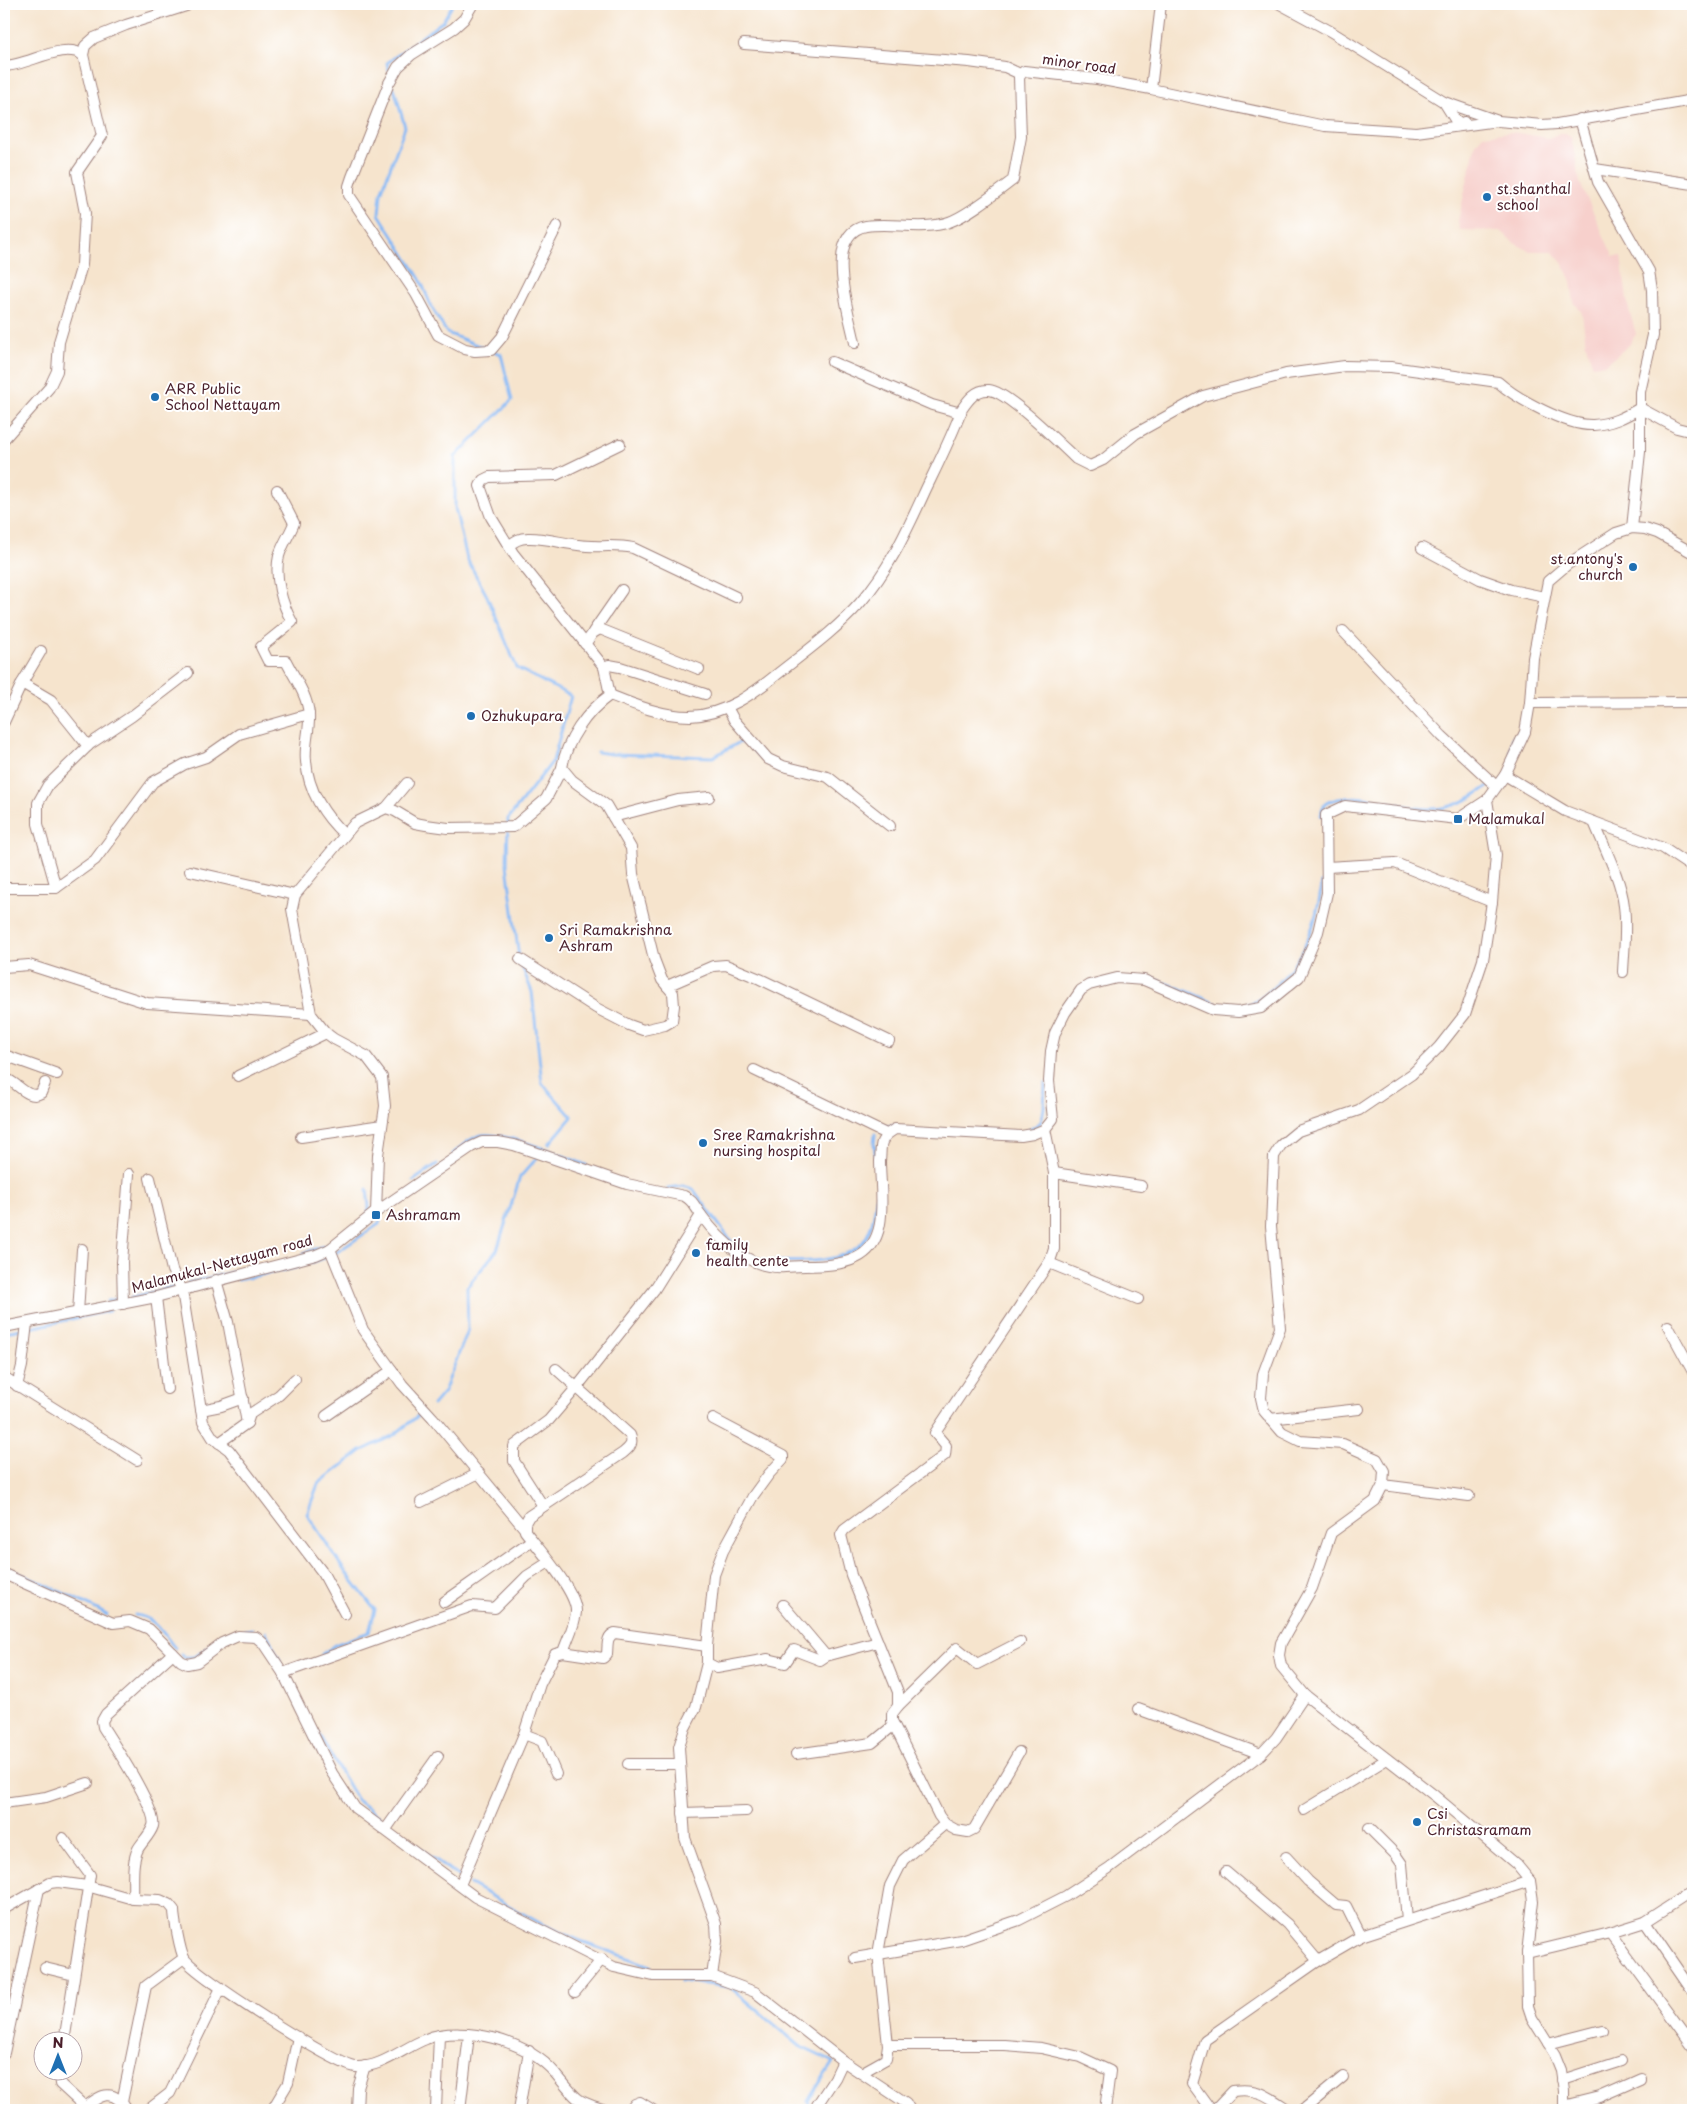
<svg xmlns="http://www.w3.org/2000/svg" width="1697" height="2114" font-family="'Playpen Sans',sans-serif">
	<style>
		.built { fill: #f7d0cc }
		.lines { fill: none; stroke-linecap: round; stroke-linejoin: round }
		.stream { stroke: #89baf5; stroke-width: 3 }
		.street-casing { stroke: #a0827c; stroke-width: 12 }
		.street { stroke: #fff; stroke-width: 10 }
		.poi-dot { fill: #1f6fb2; stroke: #fff; stroke-width: 2 }
		.labels { text-anchor: middle; stroke-width: 4; stroke-linejoin: round; paint-order: stroke }
		.street-label { font-size: 14px; fill: #4a1f2b; stroke: #fff }
		.poi-label { font-size: 14px; fill: #4a1f2b; stroke: #fff; text-anchor: start }
	</style>
	<rect width="100%" height="100%" fill="#fff"/>
	<filter id="ink" filterUnits="userSpaceOnUse"><feTurbulence type="fractalNoise" baseFrequency=".02" numOctaves="2"/><feDisplacementMap in="SourceGraphic" scale="10" xChannelSelector="R" yChannelSelector="G"/><feConvolveMatrix kernelMatrix="1 2 1 2 8 2 1 2 1" color-interpolation-filters="sRGB"/></filter>
	<filter id="wash" filterUnits="userSpaceOnUse"><feTurbulence type="fractalNoise" baseFrequency=".0096" numOctaves="4" result="noise"/><feDisplacementMap in="SourceGraphic" scale="20" xChannelSelector="R" yChannelSelector="G"/><feGaussianBlur stdDeviation="1.12" result="paint"/><feColorMatrix in="noise" values="0 0 0 0 0 0 0 0 0 0 0 0 0 0 0 0 0 1.4 0 .05"/><feComposite in="paint" operator="in"/></filter>
	<g filter="url(#wash)">
		<rect width="100%" height="100%" fill="#f6e4cd"/>
		<path class="built" d="M1512,132L1548,138L1562,133L1571,136L1580,183L1613,256L1621,257L1628,306L1636,334L1629,345L1606,364L1593,366L1586,345L1582,313L1574,302L1571,281L1563,264L1552,251H1530L1514,243L1501,231L1460,230L1458,221L1476,143L1483,135Z"/>
		<g class="lines">
			<g class="stream">
				<path d="M388,69L387,63L443,21L453,4"/>
				<path d="M394,88L405,127L381,193L379,214L420,279L432,308L447,333L482,347"/>
				<path d="M493,351L501,354L512,400L455,457V508L467,559L487,596L517,668L571,696L553,761L508,819L507,865L519,958"/>
				<path d="M597,752L611,754L713,757L740,742L749,744L760,758"/>
				<path d="M1511,752L1513,737"/>
				<path d="M1321,816C1322,813 1322,808 1324,805C1327,801 1333,800 1338,799C1372,792 1397,809 1430,809C1454,809 1472,798 1490,785"/>
				<path d="M521,964L532,992L542,1083L572,1117L549,1144"/>
				<path d="M1148,977L1192,993L1217,1004"/>
				<path d="M1226,1006C1234,1006 1242,1006 1249,1004C1258,1002 1265,995 1272,989C1304,960 1317,925 1322,882"/>
				<path d="M878,1127L894,1126"/>
				<path d="M1028,1131L1041,1122L1044,1108L1045,1083"/>
				<path d="M875,1134L874,1144L876,1158"/>
				<path d="M453,1154C461,1147 471,1137 482,1135C506,1132 562,1155 586,1165"/>
				<path d="M413,1181L437,1164"/>
				<path d="M668,1188L683,1186L693,1189L733,1244"/>
				<path d="M367,1189L369,1207L368,1215"/>
				<path d="M304,1253L324,1246"/>
				<path d="M334,1254L379,1224L380,1220"/>
				<path d="M767,1261C794,1262 843,1265 863,1242C873,1230 875,1209 877,1194"/>
				<path d="M238,1280L294,1268L327,1257"/>
				<path d="M188,1283L233,1272"/>
				<path d="M132,1297L176,1286"/>
				<path d="M108,1301L117,1299"/>
				<path d="M30,1328L109,1311"/>
				<path d="M4,1332L22,1329"/>
				<path d="M433,1405L444,1392L468,1330L467,1287L497,1250L520,1177L537,1158"/>
				<path d="M4,1567C39,1582 74,1596 107,1615"/>
				<path d="M135,1615C156,1617 163,1634 175,1648"/>
				<path d="M266,1632L280,1661"/>
				<path d="M181,1654L184,1657H193L199,1654L226,1634L252,1629"/>
				<path d="M322,1654L337,1644L369,1632L375,1610L344,1570L307,1514L318,1484L361,1451L394,1435L419,1415"/>
				<path d="M318,1733L357,1800L384,1821"/>
				<path d="M394,1827L400,1834L458,1876"/>
				<path d="M470,1884L540,1923L581,1941L650,1966"/>
				<path d="M681,1981L730,1987L801,2047L833,2062L808,2101L812,2110"/>
			</g>
		</g>
	</g>
	<g filter="url(#ink)">
		<g class="lines">
			<defs>
				<g id="street">
					<path d="M473,4L464,19L454,28L411,55L398,67L389,83L352,177L349,186V195L416,294L438,335L465,349L475,351L491,350L502,337L557,226"/>
					<path d="M1280,4L1330,31L1444,102L1498,121L1542,125L1557,124L1693,100"/>
					<path d="M744,44L969,62L1005,67L1020,74"/>
					<path d="M4,66C27,66 63,41 83,55"/>
					<path d="M1151,89L1161,4"/>
					<path d="M1444,102L1459,126L1464,122"/>
					<path d="M1580,119L1598,182L1649,271L1652,290L1653,335L1640,392V452L1632,528"/>
					<path d="M1595,169L1693,184"/>
					<path d="M855,343C850,316 822,233 866,226C893,222 922,231 949,222C967,216 997,192 1013,180L1021,137L1019,77L1024,71L1097,79L1151,89L1325,126L1416,132L1498,121"/>
					<path d="M832,362L932,405L961,413"/>
					<path d="M4,439L49,388L57,371L59,342L82,265L85,213L77,172L102,136L83,55L85,46L94,38L126,25L186,6L188,4"/>
					<path d="M277,490L294,523C290,534 282,545 279,556C274,577 282,604 292,622L261,647L268,661H286C294,677 308,696 309,715C310,729 304,746 306,761C308,790 324,816 345,835"/>
					<path d="M509,546C514,541 519,538 527,538C544,537 561,543 578,545C596,548 615,544 633,548L736,597"/>
					<path d="M1422,548L1480,579L1511,590L1544,597"/>
					<path d="M1343,631L1442,736L1496,786"/>
					<path d="M593,632L622,590"/>
					<path d="M585,644L593,633L600,629L699,669"/>
					<path d="M604,667L609,665L620,667L705,694"/>
					<path d="M22,683L51,700L88,746"/>
					<path d="M610,695C635,705 662,716 690,716C725,715 754,693 780,672C808,650 837,629 860,603C890,569 908,528 926,489C939,462 952,436 962,409C968,400 976,389 989,390C1007,391 1060,444 1076,459L1090,466L1103,460L1135,434L1203,396L1286,374L1345,366L1391,367L1498,382C1517,399 1567,426 1593,425C1611,424 1625,417 1640,408L1677,428L1693,432"/>
					<path d="M1530,703L1693,702"/>
					<path d="M727,707L734,720L768,759L783,766L828,777L890,826"/>
					<path d="M4,722L22,683L41,651"/>
					<path d="M562,768C566,741 587,711 610,695L604,667L513,553L491,517L480,486L483,480L489,477L556,475L620,444"/>
					<path d="M1505,775L1565,811L1663,848L1693,868"/>
					<path d="M386,808L407,783"/>
					<path d="M613,817L678,800L709,797"/>
					<path d="M1594,822C1604,847 1621,879 1624,906C1627,927 1624,950 1623,972"/>
					<path d="M1327,867L1395,863L1492,902"/>
					<path d="M190,871L295,895"/>
					<path d="M4,888H56L95,860L153,782L185,764L206,757L239,734L309,714"/>
					<path d="M56,888L38,824V803L48,785L90,744L132,716L188,673"/>
					<path d="M4,967L29,965L147,1003L311,1014"/>
					<path d="M667,986L713,966L726,965L760,979L889,1041"/>
					<path d="M4,1055L57,1074"/>
					<path d="M754,1070L886,1134"/>
					<path d="M238,1076L326,1033"/>
					<path d="M4,1078C17,1081 27,1101 41,1093L45,1083"/>
					<path d="M301,1137L382,1125"/>
					<path d="M1054,1173L1141,1186"/>
					<path d="M150,1178L172,1270L182,1290L203,1422L213,1438L229,1450L323,1573L345,1614"/>
					<path d="M376,1212L378,1155L385,1106L382,1077L366,1056L334,1039L326,1033L311,1014L292,909L295,895L355,823L386,808L395,811L415,823L426,825L448,828L513,827L546,799L562,768L572,780L606,805L631,848L633,874L654,959L662,980L673,993L674,1006L672,1021L665,1025L643,1030L629,1025L596,1008L520,959"/>
					<path d="M330,1249L363,1330L402,1384L433,1418L524,1528"/>
					<path d="M1049,1263L1138,1299"/>
					<path d="M216,1280L228,1322L247,1423"/>
					<path d="M156,1297L167,1389"/>
					<path d="M123,1304L122,1262L129,1174"/>
					<path d="M78,1313L82,1249"/>
					<path d="M1668,1326L1693,1372"/>
					<path d="M4,1327L156,1297L316,1255L330,1249L376,1212L471,1147L482,1142H498L514,1145L627,1184L684,1196C693,1200 695,1207 701,1215C720,1241 750,1270 785,1267C808,1265 835,1268 856,1258C891,1242 880,1192 880,1161C881,1155 880,1147 882,1142C885,1135 889,1133 895,1129L1021,1136L1033,1134L1045,1129L1053,1119L1049,1081L1051,1051L1055,1033L1065,1013L1081,990L1089,985L1117,978L1144,980L1213,1010L1238,1012L1261,1008L1299,977L1318,932L1327,893L1326,815L1345,806L1458,819L1487,800"/>
					<path d="M556,1369L630,1435C634,1444 629,1448 623,1453L529,1516L525,1523V1531C538,1548 577,1592 576,1612C575,1625 567,1640 563,1652"/>
					<path d="M4,1377L137,1460"/>
					<path d="M17,1386L22,1366L27,1323"/>
					<path d="M201,1410L221,1406L243,1398"/>
					<path d="M326,1416L392,1370"/>
					<path d="M1270,1419L1359,1409"/>
					<path d="M219,1443L247,1423L250,1414L279,1395L295,1379"/>
					<path d="M1383,1485L1469,1496"/>
					<path d="M421,1502L479,1473"/>
					<path d="M543,1506L514,1461V1446L549,1420L577,1387L654,1290L701,1215"/>
					<path d="M4,1574L113,1623L130,1621L149,1629L181,1661L187,1664L197,1662L222,1643L238,1636L256,1637L263,1643L283,1673L332,1773L355,1808L475,1897L614,1967L653,1976H712L755,1992L843,2061L906,2103L910,2110"/>
					<path d="M444,1602L532,1540"/>
					<path d="M783,1605L826,1656"/>
					<path d="M707,1663L717,1668L768,1659L785,1663L794,1650L820,1660L826,1656L878,1642"/>
					<path d="M283,1673L472,1606L495,1608L527,1576L549,1562"/>
					<path d="M898,1706L957,1648L977,1664L1020,1642"/>
					<path d="M1138,1709L1261,1754"/>
					<path d="M524,1734L542,1741L556,1774"/>
					<path d="M1019,1752L974,1829L968,1832L956,1830L945,1824L939,1816L892,1721V1714L898,1706V1692L851,1575L841,1535L844,1530L945,1455L946,1446L935,1433L1050,1261L1054,1249V1173L1045,1129"/>
					<path d="M796,1754L872,1743L894,1725"/>
					<path d="M628,1764H680"/>
					<path d="M4,1803L46,1797L88,1783"/>
					<path d="M1304,1810L1387,1759"/>
					<path d="M683,1813L746,1811"/>
					<path d="M1369,1828L1395,1854L1402,1864L1407,1920"/>
					<path d="M386,1829L438,1756"/>
					<path d="M63,1838L90,1875L64,2042"/>
					<path d="M1286,1857L1308,1881L1336,1905L1346,1906L1361,1936"/>
					<path d="M1226,1872L1287,1924L1318,1961L1361,1936L1530,1881"/>
					<path d="M460,1885L524,1734L540,1684L555,1654L563,1652L603,1658L607,1654C608,1645 606,1636 615,1633L707,1646"/>
					<path d="M133,1899C134,1883 131,1863 138,1849C142,1842 150,1835 153,1826C158,1811 113,1743 103,1727L102,1721L106,1714L173,1653"/>
					<path d="M4,1909L50,1883L58,1882L87,1886L133,1899L160,1900L169,1904L174,1910C174,1918 180,1951 184,1958C194,1975 337,2066 356,2067C381,2068 403,2048 426,2039C444,2031 474,2033 493,2038C517,2044 538,2054 555,2073C562,2081 569,2091 577,2098C584,2104 597,2107 605,2110"/>
					<path d="M1645,1922L1693,1992"/>
					<path d="M1610,1933L1693,2046"/>
					<path d="M1527,1953L1610,1933L1645,1922L1693,1891"/>
					<path d="M855,1958L961,1940L1019,1920L1066,1896L1109,1868L1261,1754L1276,1738L1305,1695"/>
					<path d="M45,1968L74,1975"/>
					<path d="M712,1976L717,1941L716,1924L685,1838L679,1747L685,1728L696,1707L707,1663V1646L714,1575L723,1551L753,1496L769,1474L783,1459V1456L713,1419"/>
					<path d="M575,1992L602,1959"/>
					<path d="M1548,2044L1602,2030"/>
					<path d="M888,2045H1005L1041,2048L1080,2057L1110,2071L1105,2110"/>
					<path d="M4,2053L39,1889"/>
					<path d="M59,2072L60,2084L85,2107"/>
					<path d="M861,2073L886,2059L888,2045L878,1954L890,1886L903,1860L945,1824"/>
					<path d="M1562,2080L1621,2061"/>
					<path d="M122,2102L146,1986L184,1958"/>
					<path d="M1564,2106L1600,2097L1641,2079"/>
					<path d="M82,2110C99,2095 113,2086 127,2110"/>
					<path d="M148,2110L170,2093L221,1988"/>
					<path d="M272,2110L288,2083L298,2037"/>
					<path d="M357,2110L358,2088L365,2066"/>
					<path d="M436,2110L439,2035"/>
					<path d="M460,2110L469,2035"/>
					<path d="M519,2110L529,2051"/>
					<path d="M630,2110L635,2104L640,2102L653,2110"/>
					<path d="M819,2110L817,2105L835,2078L843,2061"/>
					<path d="M1211,2110L1192,2084L1205,2040L1318,1961"/>
					<path d="M1215,2110L1233,2091C1258,2087 1269,2097 1289,2110"/>
					<path d="M1303,2110L1343,2077"/>
					<path d="M1564,2110V2091L1561,2070L1555,2055L1532,2018L1528,2006L1527,1953L1533,1901L1530,1881L1516,1864L1435,1796L1305,1695L1281,1666L1279,1655L1281,1643L1312,1588L1331,1533L1375,1501L1383,1485L1384,1471L1377,1459L1343,1444L1300,1441L1282,1432L1264,1411L1261,1398L1263,1374L1280,1328L1271,1226L1274,1156L1281,1145L1298,1131L1359,1110L1412,1074L1439,1047L1465,1014L1483,960L1492,902L1496,855L1487,800L1505,775L1525,732L1530,703L1533,658L1548,581L1568,564L1616,533L1632,528L1645,529L1657,533L1693,553"/>
				</g>
			</defs>
			<use href="#street" class="street-casing"/>
			<use href="#street" class="street"/>
		</g>
	</g>
	<g class="poi-dot">
		<circle cx="1487" cy="197" r="5"/>
		<circle cx="155" cy="397" r="5"/>
		<circle cx="1633" cy="567" r="5"/>
		<circle cx="471" cy="716" r="5"/>
		<rect x="1453" y="814" width="10" height="10" rx="2.5"/>
		<circle cx="549" cy="938" r="5"/>
		<circle cx="703" cy="1143" r="5"/>
		<rect x="371" y="1210" width="10" height="10" rx="2.5"/>
		<circle cx="696" cy="1253" r="5"/>
		<circle cx="1417" cy="1822" r="5"/>
	</g>
	<g class="labels">
		<g class="street-label">
			<text transform="translate(1079 64) rotate(8)" y="5">minor road</text>
			<text transform="translate(222 1264) rotate(-15)" y="5">Malamukal-Nettayam road</text>
		</g>
		<g class="poi-label">
			<text x="1497" y="194">st.shanthal<tspan x="1497" dy="16">school</tspan></text>
			<text x="165" y="394">ARR Public<tspan x="165" dy="16">School Nettayam</tspan></text>
			<text x="1623" y="564" text-anchor="end">st.antony's<tspan x="1623" dy="16">church</tspan></text>
			<text x="481" y="721">Ozhukupara</text>
			<text x="1468" y="824">Malamukal</text>
			<text x="559" y="935">Sri Ramakrishna<tspan x="559" dy="16">Ashram</tspan></text>
			<text x="713" y="1140">Sree Ramakrishna<tspan x="713" dy="16">nursing hospital</tspan></text>
			<text x="386" y="1220">Ashramam</text>
			<text x="706" y="1250">family<tspan x="706" dy="16">health cente</tspan></text>
			<text x="1427" y="1819">Csi<tspan x="1427" dy="16">Christasramam</tspan></text>
		</g>
	</g>
	<rect width="1697" height="2114" fill="none" stroke="#fff" stroke-width="20"/>
	<g transform="translate(58 2056)"><circle r="24" fill="#ffffff" stroke="#b7a5aa"/>
	<path d="M0-4L9 19L0 12L-9 19Z" fill="#1f6fb2"/>
	<text y="-8" font-size="14" font-weight="bold" text-anchor="middle" fill="#4a1f2b">N</text>
	</g>
</svg>
